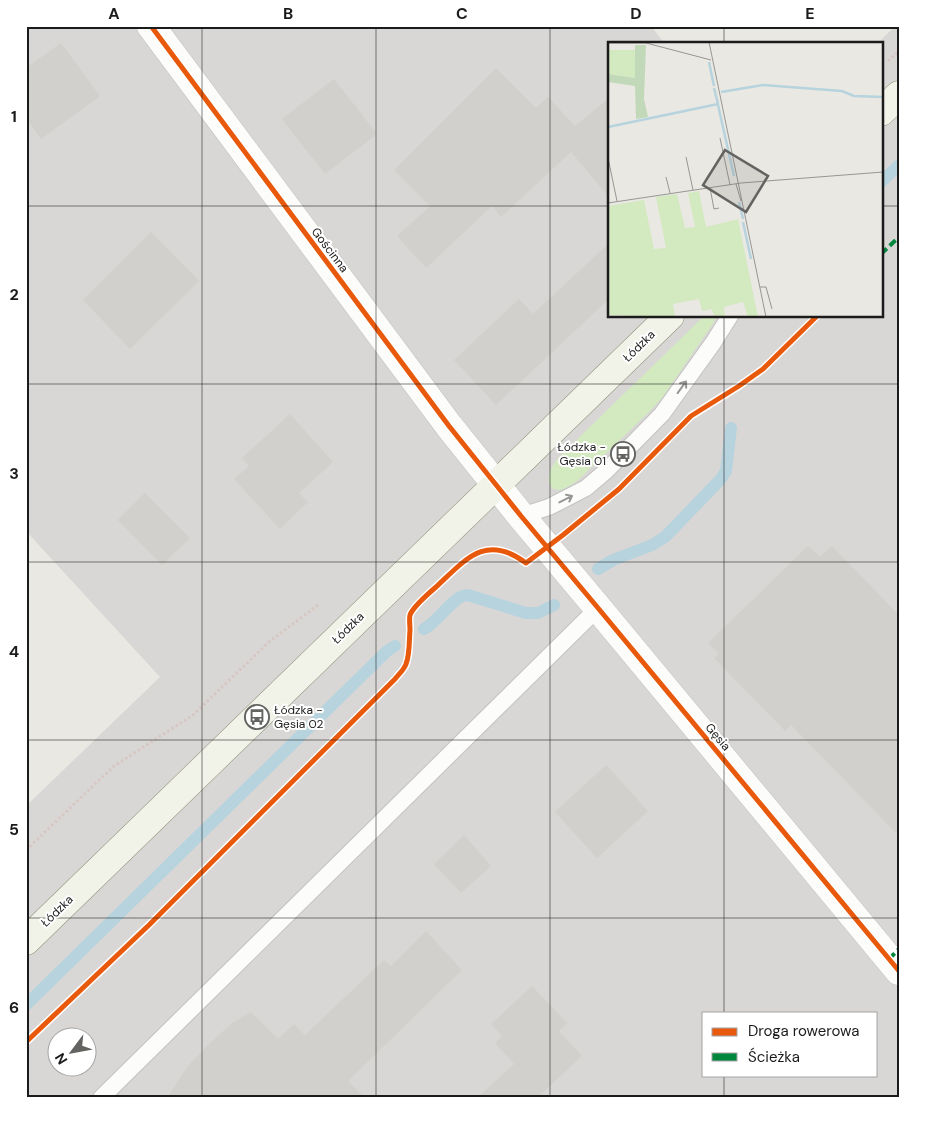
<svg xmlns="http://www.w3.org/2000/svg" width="925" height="1124" font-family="'DM Sans',sans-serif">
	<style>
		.residential { fill: #d9d7d5; fill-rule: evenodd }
		.grass { fill: #d3e9c0 }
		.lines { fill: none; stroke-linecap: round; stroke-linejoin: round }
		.stream { stroke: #b6d3de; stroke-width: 12 }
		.building { fill: #d2d0cc }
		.service-casing { stroke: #c2c2bf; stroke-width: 18 }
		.minor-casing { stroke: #c2c2bf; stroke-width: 29 }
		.secondary-casing { stroke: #90937c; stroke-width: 29 }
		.path { stroke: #d6c7c3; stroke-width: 3; stroke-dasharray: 2.5 2.5; stroke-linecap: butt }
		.service { stroke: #fcfcfb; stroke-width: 16 }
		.minor { stroke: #fcfcfb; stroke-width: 28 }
		.secondary { stroke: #f1f2e8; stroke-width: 28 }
		.quiet { stroke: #00873e; stroke-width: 4; stroke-dasharray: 8 4; stroke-linecap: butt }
		.cycleway-casing { stroke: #fff; stroke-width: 8 }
		.cycleway { stroke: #e8590c; stroke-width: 5 }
		.oneway { stroke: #979796 }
		.grid { fill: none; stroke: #1b1b1b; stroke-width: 1; stroke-opacity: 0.55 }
		.labels { text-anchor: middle; stroke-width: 4; stroke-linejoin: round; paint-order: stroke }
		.street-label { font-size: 12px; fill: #1b1b1b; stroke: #fff }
		.poi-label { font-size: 12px; fill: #1b1b1b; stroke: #fff; text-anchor: end }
		.inset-river { fill: none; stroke: #b6d3de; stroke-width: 2.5 }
		.inset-road { fill: none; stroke: #979693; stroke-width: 1 }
		.view { fill: #636361; fill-opacity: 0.15; stroke: #636361; stroke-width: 2.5 }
		.inset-edge { fill: none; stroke: #1b1b1b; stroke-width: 2.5 }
		.neatline { fill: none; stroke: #1b1b1b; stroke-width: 2 }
		.grid-label { font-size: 16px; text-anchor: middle; font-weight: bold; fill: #1b1b1b }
	</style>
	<rect width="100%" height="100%" fill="#eae8e3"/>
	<path class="residential" d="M26,26H651L665,44H609V316H881V44H877L895,26H899V1098H26V806L160,677L26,531ZM704,1013H876V1075H704ZM58,1036H88V1066H58Z"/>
	<path class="grass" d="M704,316H717L712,325L662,398L648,413L577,481C569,486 560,493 552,488C544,476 553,464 561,455Z"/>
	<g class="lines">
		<g class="stream">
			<path d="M881,182L899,165"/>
			<path d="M598,569L613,560L652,545L665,537L720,480L726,471L731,428"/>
			<path d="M424,629C438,621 451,600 463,596C465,595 468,595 471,596L526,613H538L554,605"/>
			<path d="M26,1005L387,651L395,646"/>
		</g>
	</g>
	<g class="building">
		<path d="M61,43L100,96L41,139L26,118V68Z"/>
		<path d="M496,68L536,108L548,97L575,126L609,98V197L571,152L501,217L492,206L426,268L397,236L430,206L394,170Z"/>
		<path d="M334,79L377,134L325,174L282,119Z"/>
		<path d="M151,232L199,281L130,349L83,300Z"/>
		<path d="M609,243V299L496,405L454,360L519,299L533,314Z"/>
		<path d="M290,414L333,462L299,493L308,502L280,529L234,479L249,466L242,458Z"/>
		<path d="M145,493L190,538L162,565L118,520Z"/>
		<path d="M808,546L820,557L832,546L899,615V836L791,725L785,731L714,658L719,654L708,643Z"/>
		<path d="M606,765L648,811L597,858L555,812Z"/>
		<path d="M464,835L491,866L461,893L434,864Z"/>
		<path d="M426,931L462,970L348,1081L365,1098H167L187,1067L208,1045L232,1023L251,1012L278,1039L294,1024L305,1035L384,960L391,966Z"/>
		<path d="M532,986L567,1023L559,1031L582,1056L537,1098H477L514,1064L495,1043L502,1036L491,1024Z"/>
	</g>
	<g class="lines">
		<defs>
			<g id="service">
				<path d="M521,516L549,507L586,488L606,471L662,414L713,343L730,316"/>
				<path d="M101,1098L598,608"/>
			</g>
			<path id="minor" d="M151,26L449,426L521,516L598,608L899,971"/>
			<g id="secondary">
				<path d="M881,112L899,95"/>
				<path d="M26,941L670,316"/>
			</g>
		</defs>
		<use href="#service" class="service-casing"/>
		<use href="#minor" class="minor-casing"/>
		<use href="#secondary" class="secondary-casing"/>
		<g class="path">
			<path d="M888,61L899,51"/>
			<path d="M26,850L114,766L193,715L270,641L318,605"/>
		</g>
		<use href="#service" class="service"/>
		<use href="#minor" class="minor"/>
		<use href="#secondary" class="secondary"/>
		<g class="quiet">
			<path d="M881,254L899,237"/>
			<path d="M889,959L899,949"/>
		</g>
		<defs>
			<g id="cycleway">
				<path d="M151,26L449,426L521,516L598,608L899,971"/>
				<path d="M26,1042L149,925L395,679C398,675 404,670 406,664C410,654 409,641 410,630C410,626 409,619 410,615C413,607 429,593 436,587C466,559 486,533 526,563L563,535L619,489L691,416L739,386L763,369L817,316"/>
			</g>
		</defs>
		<use href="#cycleway" class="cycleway-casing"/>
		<use href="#cycleway" class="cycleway"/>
	</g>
	<defs><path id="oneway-shaft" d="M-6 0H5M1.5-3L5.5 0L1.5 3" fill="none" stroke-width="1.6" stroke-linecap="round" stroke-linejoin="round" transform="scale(1.25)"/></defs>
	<g class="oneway">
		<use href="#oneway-shaft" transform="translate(682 387) rotate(-54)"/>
		<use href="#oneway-shaft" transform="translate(566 499) rotate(-27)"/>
	</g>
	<path class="grid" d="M202,26V1098M376,26V1098M550,26V1098M724,26V44M26,206H609M881,206H899M724,316V1013M26,384H899M26,562H899M26,740H899M26,918H899M724,1075V1098"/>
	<defs>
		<symbol id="bus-ring" viewBox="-11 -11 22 22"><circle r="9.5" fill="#fff" stroke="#636361" stroke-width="1.5"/><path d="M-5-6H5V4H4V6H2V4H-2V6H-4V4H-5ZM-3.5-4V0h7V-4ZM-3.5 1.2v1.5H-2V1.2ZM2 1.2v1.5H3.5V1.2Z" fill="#636361"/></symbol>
	</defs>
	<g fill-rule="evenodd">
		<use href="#bus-ring" x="609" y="440" width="28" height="28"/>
		<use href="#bus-ring" x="243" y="703" width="28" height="28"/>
	</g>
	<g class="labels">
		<g class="street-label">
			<text transform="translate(330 250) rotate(53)" y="4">Gościnna</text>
			<text transform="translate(639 346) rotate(-44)" y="4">Łódzka</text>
			<text transform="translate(348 628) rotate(-44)" y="4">Łódzka</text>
			<text transform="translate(718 737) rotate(50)" y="4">Gęsia</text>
			<text transform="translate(57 911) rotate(-44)" y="4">Łódzka</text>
		</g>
		<g class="poi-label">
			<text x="606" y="451">Łódzka -<tspan x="606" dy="14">Gęsia 01</tspan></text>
			<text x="274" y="714" text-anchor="start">Łódzka -<tspan x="274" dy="14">Gęsia 02</tspan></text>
		</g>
	</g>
	<g transform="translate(608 42)">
		<rect width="275" height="275" fill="#eae8e3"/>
		<path d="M1,8H27V36L0,32ZM91,149L98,185L130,177L150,275H140L135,260L116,265L117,275H106L104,267L94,269L91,257L65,262L67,275L0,273V164L36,158L46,207L58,206L48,155L69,152L77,186L87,185L80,151Z" fill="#d3e9c0"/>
		<path d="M27,3H38L36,57L40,75L28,77L27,44L0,40V32L27,36Z" fill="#c1d9b8"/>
		<path class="inset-river" d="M101,20L106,44M113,50L155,43L234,49L246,54L275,55M110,63L126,134M0,85L110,62L106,46M131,160L135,177M135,180L143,217"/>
		<path class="inset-road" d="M101,0L158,275M0,1H38L103,18M112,96L122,143M78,115L85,148M0,116L9,159M58,135L62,151M128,142L133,159M102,146L106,167L111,166M0,161L133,141L275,130M152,245H158L164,267"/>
		<path class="view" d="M117,108L160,134L138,170L95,143Z"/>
		<rect width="275" height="275" class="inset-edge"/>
	</g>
	<rect width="925" height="1124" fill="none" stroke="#ffffff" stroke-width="55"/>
	<rect x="702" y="1012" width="175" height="65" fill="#ffffff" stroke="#a4a4a4"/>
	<rect x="712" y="1028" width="25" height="8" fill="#e8590c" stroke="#a4a4a4"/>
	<text x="748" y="1036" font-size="15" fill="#1b1b1b">Droga rowerowa</text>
	<rect x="712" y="1053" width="25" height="8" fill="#00873e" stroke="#a4a4a4"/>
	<text x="748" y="1062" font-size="15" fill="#1b1b1b">Ścieżka</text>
	<g transform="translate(72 1052) rotate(238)"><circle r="24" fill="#ffffff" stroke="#a4a4a4"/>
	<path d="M0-4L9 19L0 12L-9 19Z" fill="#636361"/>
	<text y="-8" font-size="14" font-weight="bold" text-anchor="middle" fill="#1b1b1b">N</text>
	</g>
	<rect x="28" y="28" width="870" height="1068" class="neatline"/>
	<g class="grid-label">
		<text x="114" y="19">A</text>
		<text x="288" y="19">B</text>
		<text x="462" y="19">C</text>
		<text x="636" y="19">D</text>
		<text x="810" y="19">E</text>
		<text x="14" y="122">1</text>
		<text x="14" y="300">2</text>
		<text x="14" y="479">3</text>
		<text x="14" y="657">4</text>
		<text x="14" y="835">5</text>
		<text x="14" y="1013">6</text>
	</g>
</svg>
